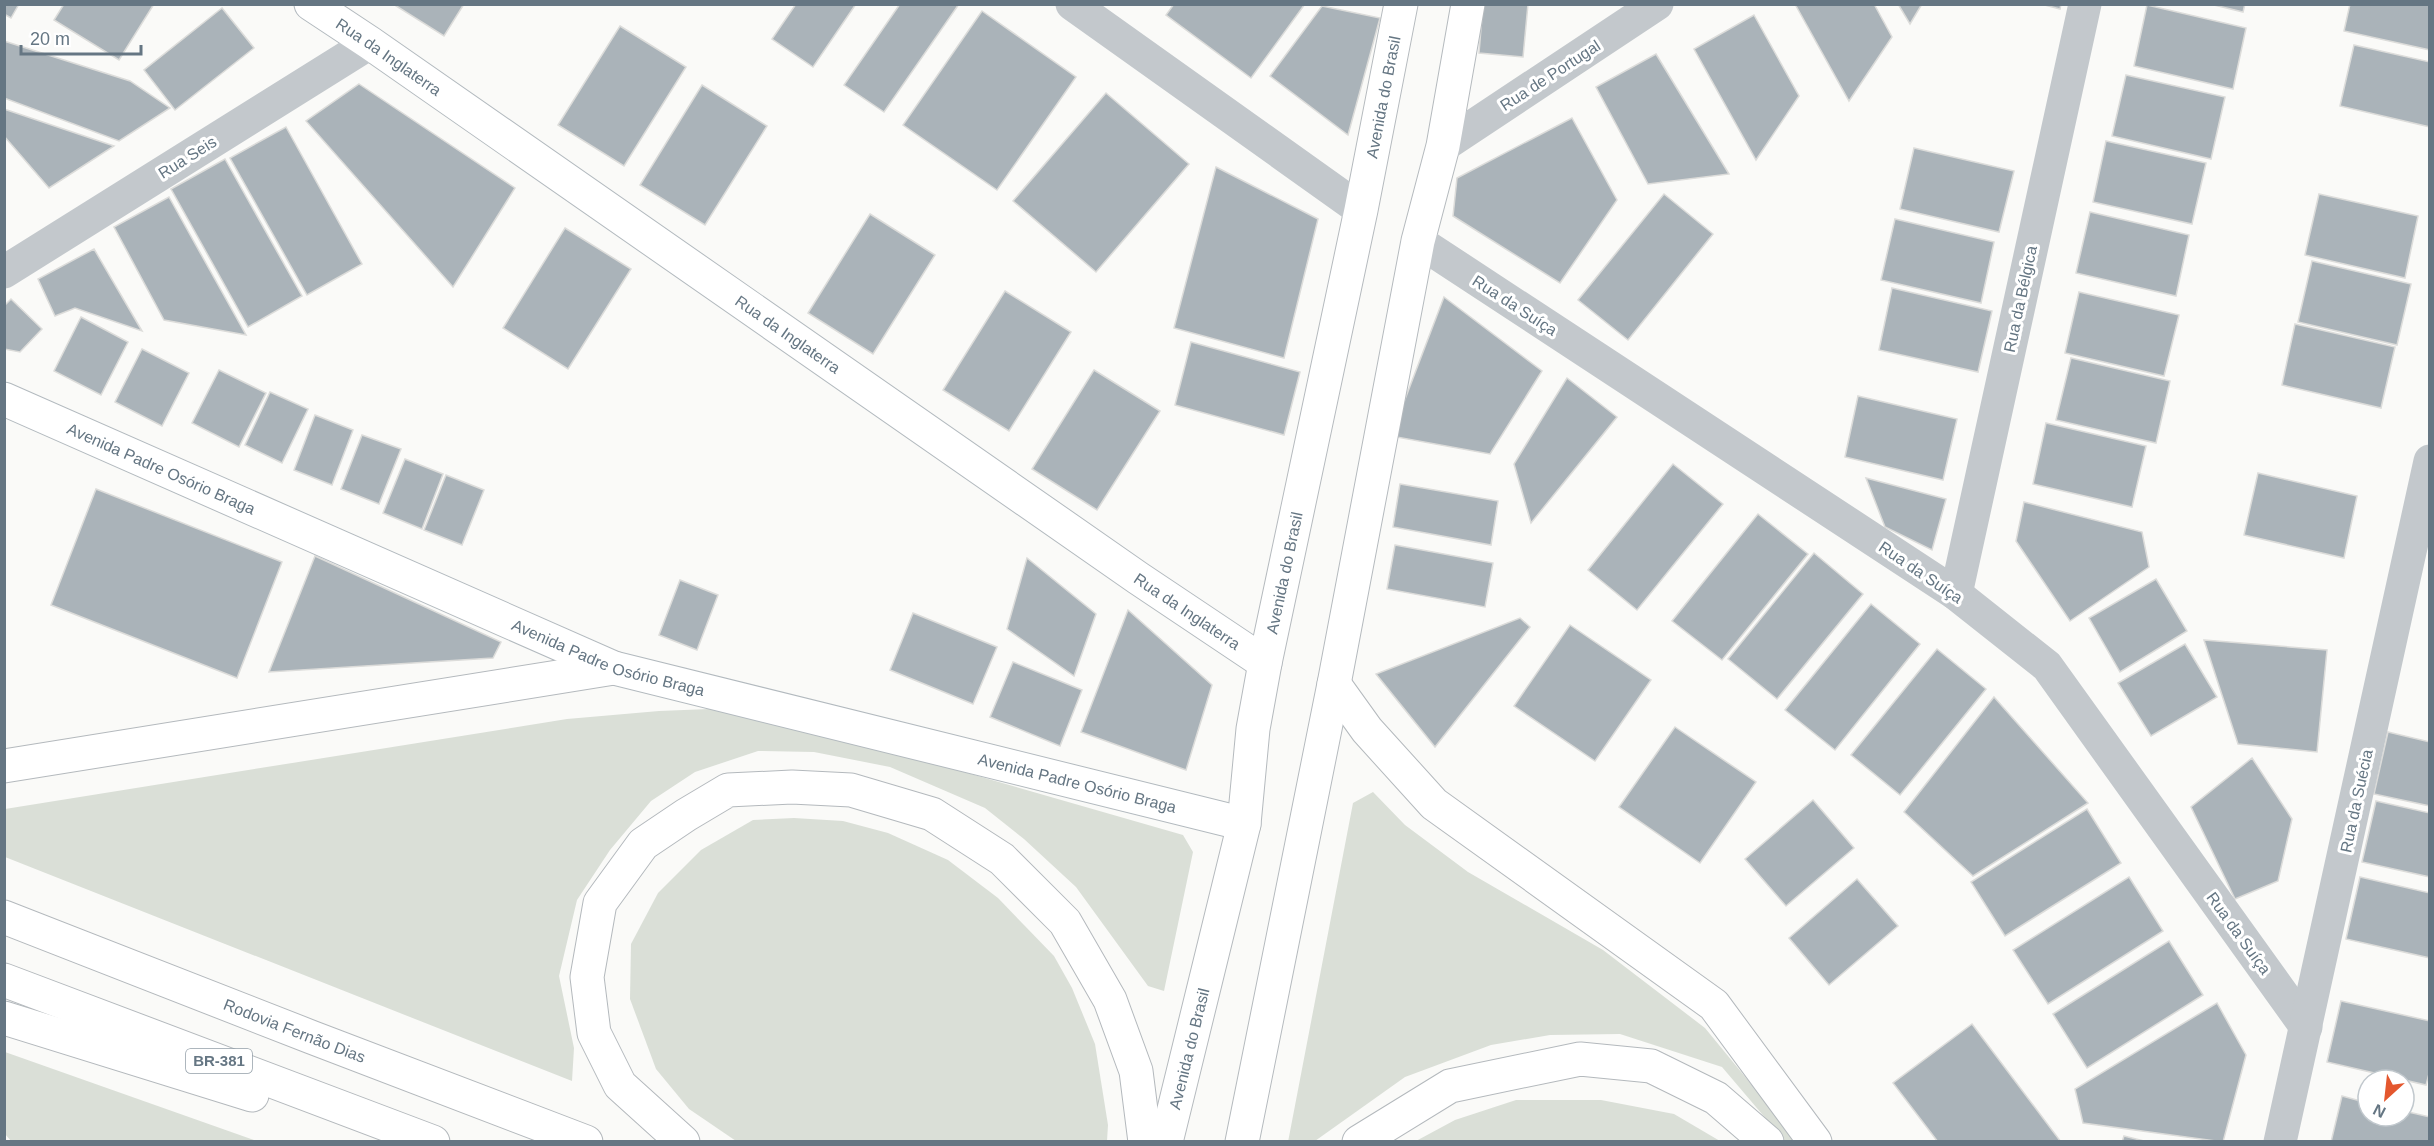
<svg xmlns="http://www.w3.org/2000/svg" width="2434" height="1146" font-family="Helvetica,sans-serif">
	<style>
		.green { fill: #dadfd7 }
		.building { fill: #aab3b9; stroke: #dcdcda; stroke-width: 1.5 }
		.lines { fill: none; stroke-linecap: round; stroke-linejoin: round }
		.secondary-casing { stroke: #b3babf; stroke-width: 35 }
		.primary-casing { stroke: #b5babe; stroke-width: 35 }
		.highway-casing { stroke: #b4b9bd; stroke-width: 35 }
		.street { stroke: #c3c8cc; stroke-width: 33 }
		.secondary { stroke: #fff; stroke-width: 33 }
		.primary { stroke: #fff; stroke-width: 33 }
		.highway { stroke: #fff; stroke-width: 33 }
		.labels { text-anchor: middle; stroke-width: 6; stroke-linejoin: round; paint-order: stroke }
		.shield { fill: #fff; stroke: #939fa8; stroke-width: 1.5 }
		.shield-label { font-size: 15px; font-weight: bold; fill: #657683 }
		.street-label { font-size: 16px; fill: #657683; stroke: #fff }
	</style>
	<rect width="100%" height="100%" fill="#fafaf8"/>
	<g class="green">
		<path d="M734,708L804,726L1183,835L1193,852L1164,991L1148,986L1076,887L1024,839L985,808L890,767L814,752L758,751L695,772L651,801L610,850L577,900L559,976L574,1048L572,1081L5,857V809L567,719L659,711Z"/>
		<path d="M1373,792L1405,825L1468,872L1603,950L1705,1028L1798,1141H1785L1722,1067L1620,1034L1550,1035L1491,1045L1405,1077L1315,1141L1288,1142L1353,803Z"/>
		<path d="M794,818L843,821L888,833L948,860L998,898L1054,956L1072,988L1095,1044L1108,1125L1107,1141H736L689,1109L656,1069L630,999L631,944L658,893L701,850L753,820Z"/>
		<path d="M5,1052L257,1141H11L5,1134Z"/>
		<path d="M1516,1100H1601L1674,1114L1720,1141H1416L1455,1120Z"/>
	</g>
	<g class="building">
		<path d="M4,4H19L11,18L4,14Z"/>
		<path d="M64,4H154L119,60L54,20Z"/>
		<path d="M393,4H464L444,36Z"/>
		<path d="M796,4H856L813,67L772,39Z"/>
		<path d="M900,4H959L884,112L844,85Z"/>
		<path d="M1174,4H1305L1251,78L1166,15Z"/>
		<path d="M1483,4H1528L1523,57L1479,53Z"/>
		<path d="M1795,4H1874L1892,37L1849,101Z"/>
		<path d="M1898,4H1922L1910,24Z"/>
		<path d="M2041,4H2061L2060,9Z"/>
		<path d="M2210,4H2245L2243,12Z"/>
		<path d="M2350,4H2430V50L2344,31Z"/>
		<path d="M2147,5L2246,28L2233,89L2134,66Z"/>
		<path d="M1322,6L1380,18L1348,135L1270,76Z"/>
		<path d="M222,8L254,48L175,110L144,70Z"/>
		<path d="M982,11L1076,77L997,190L903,125Z"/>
		<path d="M1754,15L1799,96L1756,160L1694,49Z"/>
		<path d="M620,26L686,67L624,166L558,125Z"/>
		<path d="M4,41L130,81L170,108L119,141L4,98Z"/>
		<path d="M2354,45L2430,62V127L2340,106Z"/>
		<path d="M1656,54L1729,174L1648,184L1596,87Z"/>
		<path d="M2126,75L2225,97L2211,159L2112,136Z"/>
		<path d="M359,84L515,188L453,287L306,121Z"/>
		<path d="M702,85L767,126L705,225L640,185Z"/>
		<path d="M1106,93L1189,164L1096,272L1013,201Z"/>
		<path d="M4,109L114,146L49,188L4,136Z"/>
		<path d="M1572,118L1617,200L1560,283L1453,216L1457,178Z"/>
		<path d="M286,127L362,264L307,295L230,158Z"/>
		<path d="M2106,141L2206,163L2192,224L2093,202Z"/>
		<path d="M1914,148L2014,171L1999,232L1900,209Z"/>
		<path d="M225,159L302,296L248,327L171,189Z"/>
		<path d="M1216,167L1318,219L1284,358L1174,328Z"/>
		<path d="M1664,194L1713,234L1628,340L1578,300Z"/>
		<path d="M2319,194L2418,216L2405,278L2305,255Z"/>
		<path d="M169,197L246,335L164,320L114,227Z"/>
		<path d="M2090,212L2189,235L2176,296L2076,273Z"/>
		<path d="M870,214L935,255L873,354L808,313Z"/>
		<path d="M1895,219L1994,242L1981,303L1881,280Z"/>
		<path d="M565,228L631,269L568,369L503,328Z"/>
		<path d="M94,249L142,331L75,308L55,316L38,279Z"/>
		<path d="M2312,261L2411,284L2397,345L2298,322Z"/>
		<path d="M1892,288L1992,311L1978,372L1879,350Z"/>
		<path d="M1005,291L1071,332L1009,431L943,390Z"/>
		<path d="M2079,292L2179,315L2164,376L2065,353Z"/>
		<path d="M1444,297L1542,371L1490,454L1391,436Z"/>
		<path d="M11,299L42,329L20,352L4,349V306Z"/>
		<path d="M81,317L128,342L101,395L54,371Z"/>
		<path d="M2295,324L2395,347L2381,408L2282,385Z"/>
		<path d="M1191,342L1300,372L1284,435L1175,405Z"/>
		<path d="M142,349L189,373L162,426L115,402Z"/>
		<path d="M2071,358L2170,381L2156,443L2056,420Z"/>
		<path d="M219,370L266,393L239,447L192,423Z"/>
		<path d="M1094,370L1160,411L1097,510L1032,469Z"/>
		<path d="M1567,378L1617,417L1531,523L1514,464Z"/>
		<path d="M270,392L308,409L282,463L245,445Z"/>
		<path d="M1858,396L1957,419L1943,480L1845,457Z"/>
		<path d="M315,415L353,430L332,485L294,470Z"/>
		<path d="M2046,423L2146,446L2132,507L2033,484Z"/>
		<path d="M362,435L401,449L379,504L341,489Z"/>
		<path d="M405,459L443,474L422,529L383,513Z"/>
		<path d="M1673,464L1723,504L1637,610L1588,570Z"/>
		<path d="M2258,473L2357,496L2344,558L2244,535Z"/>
		<path d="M446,475L484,490L462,545L424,530Z"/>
		<path d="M1866,478L1946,499L1932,550L1885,527Z"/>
		<path d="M1400,484L1498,501L1491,545L1393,527Z"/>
		<path d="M96,489L282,562L237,678L51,605Z"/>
		<path d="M2024,502L2142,532L2149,567L2070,621L2016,541Z"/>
		<path d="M1758,514L1808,554L1722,660L1672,621Z"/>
		<path d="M1395,545L1493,563L1485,607L1387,589Z"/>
		<path d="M1814,553L1863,594L1777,699L1728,659Z"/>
		<path d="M315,556L501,642L493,658L269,672Z"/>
		<path d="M1027,558L1096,614L1074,676L1007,629Z"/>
		<path d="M2156,579L2187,631L2120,672L2089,618Z"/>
		<path d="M680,580L718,595L697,650L659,635Z"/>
		<path d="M1871,604L1920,644L1835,750L1785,710Z"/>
		<path d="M1128,610L1212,685L1186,770L1081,732Z"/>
		<path d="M913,613L997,647L973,704L890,670Z"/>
		<path d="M1520,618L1530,627L1435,747L1376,674Z"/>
		<path d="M1570,625L1651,680L1595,761L1514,706Z"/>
		<path d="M2204,640L2327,650L2317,752L2238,744Z"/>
		<path d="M2185,644L2217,697L2151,736L2118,683Z"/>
		<path d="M1937,649L1986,689L1900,795L1851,755Z"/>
		<path d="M1013,662L1082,690L1060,746L990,717Z"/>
		<path d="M1994,697L2088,803L1973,876L1904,812Z"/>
		<path d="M1675,727L1756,782L1700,863L1619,807Z"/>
		<path d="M2388,732L2430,742V806L2374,794Z"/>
		<path d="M2252,758L2292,819L2278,881L2235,899L2191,807Z"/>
		<path d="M1813,800L1854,848L1786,906L1745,859Z"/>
		<path d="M2376,801L2430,813V877L2362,862Z"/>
		<path d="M2087,809L2121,863L2005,936L1971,882Z"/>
		<path d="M2129,877L2163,931L2048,1004L2013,950Z"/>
		<path d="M2360,877L2430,893V958L2346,939Z"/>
		<path d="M1857,879L1898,926L1829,985L1789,938Z"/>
		<path d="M2169,941L2203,995L2087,1068L2053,1014Z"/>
		<path d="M2341,1001L2430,1021V1070L2426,1085L2327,1062Z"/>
		<path d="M2217,1003L2246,1055L2223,1142L2083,1123L2075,1089Z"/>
		<path d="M1972,1024L2061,1142H1938L1893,1083Z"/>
		<path d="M2342,1096L2368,1103V1116H2404V1111L2430,1117V1142H2331Z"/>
		<path d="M2124,1136L2148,1142H2122Z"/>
	</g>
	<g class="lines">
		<defs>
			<g id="secondary">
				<path id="s1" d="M311,4L370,43L1138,578L1265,663"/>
				<path id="s2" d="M4,399L614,668L1244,824"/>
			</g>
			<g id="primary">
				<path id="s3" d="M1166,1142L1244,824L1253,729L1265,663L1361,210L1401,4"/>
				<path d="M1242,1142L1334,684L1418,241L1443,146L1468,4"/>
			</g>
			<g id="highway">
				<path d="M1334,684L1367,730L1434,804L1714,1005L1815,1142"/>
				<path d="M4,766L614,668"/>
				<path id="s4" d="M4,917L311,1037L586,1142"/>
				<path d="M4,980L433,1142"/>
				<path d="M4,1018L252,1095"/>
				<path d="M683,1142L620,1085L594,1033L587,977L600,903L643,844L686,815L728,790L792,787L851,790L932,814L1002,859L1065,922L1110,1000L1136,1071L1145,1142"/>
				<path d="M1359,1142L1450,1086L1580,1059L1651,1066L1716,1098L1767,1142"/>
			</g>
		</defs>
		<use href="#secondary" class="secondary-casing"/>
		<use href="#primary" class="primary-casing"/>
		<use href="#highway" class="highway-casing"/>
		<g class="street">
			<path d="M1072,4L1361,210"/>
			<path d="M1443,146L1657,4"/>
			<path d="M1418,241L1956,594L2047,666L2306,1027"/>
			<path d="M4,272L370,43"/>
			<path d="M1956,594L2085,4"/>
			<path d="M2280,1142L2430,461"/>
		</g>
		<use href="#secondary" class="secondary"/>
		<use href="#primary" class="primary"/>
		<use href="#highway" class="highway"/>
	</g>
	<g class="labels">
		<rect class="shield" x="186" y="1049" width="66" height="24" rx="4.5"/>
		<g class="shield-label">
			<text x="219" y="1066">BR-381</text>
		</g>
		<g class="street-label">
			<text dy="6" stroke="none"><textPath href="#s1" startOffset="94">Rua da Inglaterra</textPath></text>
			<text transform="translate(1550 75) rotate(-33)" y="6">Rua de Portugal</text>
			<text dy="6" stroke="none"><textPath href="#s3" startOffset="1068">Avenida do Brasil</textPath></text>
			<text transform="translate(187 157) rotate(-32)" y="6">Rua Seis</text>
			<text transform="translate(2020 299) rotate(-78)" y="6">Rua da Bélgica</text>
			<text transform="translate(1515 305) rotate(33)" y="6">Rua da Suíça</text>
			<text dy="6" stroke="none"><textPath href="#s1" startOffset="580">Rua da Inglaterra</textPath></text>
			<text dy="6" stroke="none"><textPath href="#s2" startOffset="172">Avenida Padre Osório Braga</textPath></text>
			<text transform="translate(1921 572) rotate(34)" y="6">Rua da Suíça</text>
			<text dy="6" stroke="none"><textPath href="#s3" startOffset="582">Avenida do Brasil</textPath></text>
			<text dy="6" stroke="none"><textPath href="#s1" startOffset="1066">Rua da Inglaterra</textPath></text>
			<text dy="6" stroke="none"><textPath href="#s2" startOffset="658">Avenida Padre Osório Braga</textPath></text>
			<text dy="6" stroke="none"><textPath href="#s2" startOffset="1144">Avenida Padre Osório Braga</textPath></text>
			<text transform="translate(2356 801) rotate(-78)" y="6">Rua da Suécia</text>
			<text transform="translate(2239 933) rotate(54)" y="6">Rua da Suíça</text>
			<text dy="6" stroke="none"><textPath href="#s4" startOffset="312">Rodovia Fernão Dias</textPath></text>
			<text dy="6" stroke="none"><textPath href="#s3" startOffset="96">Avenida do Brasil</textPath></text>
		</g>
	</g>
	<rect width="2434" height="1146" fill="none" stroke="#657683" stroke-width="12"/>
	<g transform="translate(2386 1098) rotate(207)"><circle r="28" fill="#ffffff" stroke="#c1c8cd" stroke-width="1.5"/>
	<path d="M0-4.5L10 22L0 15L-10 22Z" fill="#e4572e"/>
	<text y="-9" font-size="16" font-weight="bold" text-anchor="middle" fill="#657683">N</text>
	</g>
	<path d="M21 45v9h120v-9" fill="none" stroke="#657683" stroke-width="3"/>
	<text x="30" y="45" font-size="18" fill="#657683" stroke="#ffffff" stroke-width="4.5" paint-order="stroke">20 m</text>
</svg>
